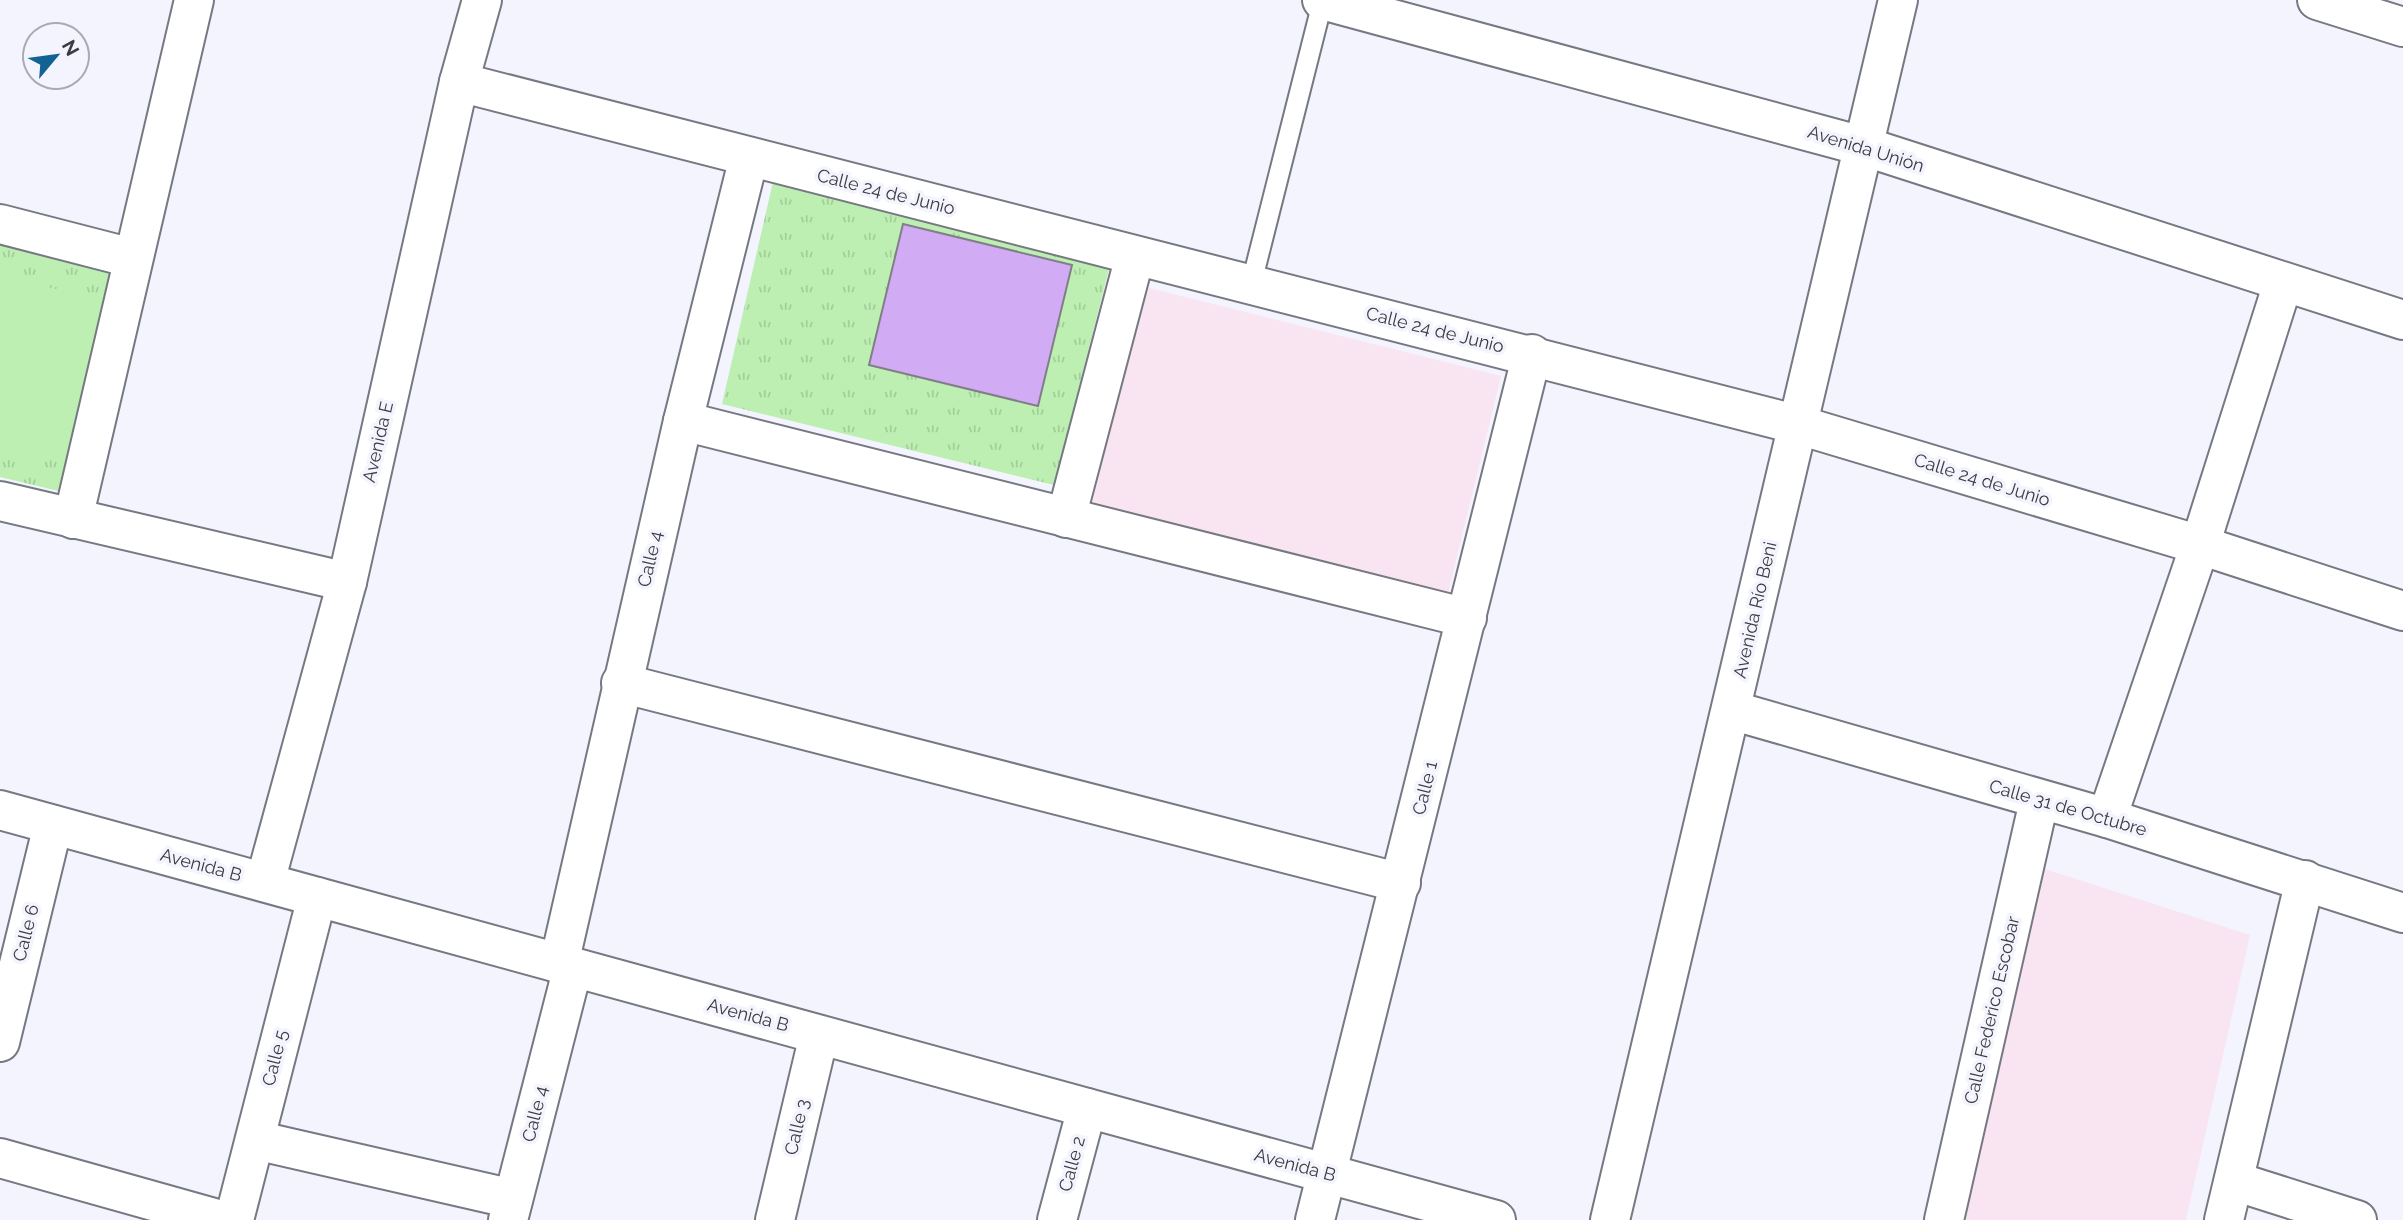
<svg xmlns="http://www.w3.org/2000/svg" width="2403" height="1220" font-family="Raleway,sans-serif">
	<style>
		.education { fill: #f9e4f2 }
		.park { fill: url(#park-tufts) }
		.pitch { fill: #bcefb1 }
		.building { fill: #d1acf5; stroke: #827e87; stroke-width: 2 }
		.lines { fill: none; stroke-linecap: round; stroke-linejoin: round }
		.lane-casing { stroke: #767882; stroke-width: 23 }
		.street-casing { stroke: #767882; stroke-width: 42 }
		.secondary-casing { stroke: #767882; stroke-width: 42 }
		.lane { stroke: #fff; stroke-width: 19 }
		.street { stroke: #fff; stroke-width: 38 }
		.secondary { stroke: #fff; stroke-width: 38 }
		.labels { text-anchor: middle; stroke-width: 7; stroke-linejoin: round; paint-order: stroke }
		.street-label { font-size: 18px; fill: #3b3c41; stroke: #f3f4fd }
	</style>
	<defs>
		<pattern id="park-tufts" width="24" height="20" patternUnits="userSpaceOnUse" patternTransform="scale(1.75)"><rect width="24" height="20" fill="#bcefb1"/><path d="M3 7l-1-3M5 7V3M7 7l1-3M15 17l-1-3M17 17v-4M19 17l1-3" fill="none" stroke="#a2ce99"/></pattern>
	</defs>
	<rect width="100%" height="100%" fill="#f3f4fd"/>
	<g class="education">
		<path d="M1145,287L1501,376L1448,593L1092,504Z"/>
		<path d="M2045,869L2250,935L2186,1220H1964Z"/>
	</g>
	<g class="park">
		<path d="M775,173L1110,265L1054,485L722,404Z"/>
		<path d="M0,238L120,270L71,494L0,477Z"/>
	</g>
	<path class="pitch" d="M1,276L110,302L72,465L0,449Z"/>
	<path class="building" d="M903,224L1072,265L1038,406L869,365Z"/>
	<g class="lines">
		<defs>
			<path id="lane" d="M1251,285L1323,0"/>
			<g id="street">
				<path d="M2317,0L2403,27"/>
				<path d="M459,82L1799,425L2200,545L2403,611"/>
				<path d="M0,224L132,258"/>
				<path d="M683,421L1467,618"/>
				<path d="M0,501L347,582"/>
				<path d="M1066,518L1135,256"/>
				<path d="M73,519L194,0"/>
				<path d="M621,683L1401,883"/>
				<path d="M1731,710L2107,818L2403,913"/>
				<path d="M0,810L1496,1220"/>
				<path d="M2107,818L2200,545L2283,283"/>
				<path d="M265,882L347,582L459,82L482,0"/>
				<path d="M559,964L683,421L749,157"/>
				<path d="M0,1042L53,825"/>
				<path d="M255,1140L513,1199"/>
				<path d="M0,1158L221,1220"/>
				<path d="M2234,1181L2357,1220"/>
				<path d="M234,1220L317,897"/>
				<path d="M508,1220L573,967"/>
				<path d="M775,1220L819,1035"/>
				<path d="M1057,1220L1087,1108"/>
				<path d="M1315,1220L1532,354"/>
				<path d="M1944,1220L2039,801"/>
				<path d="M2224,1220L2305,880"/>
			</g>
			<g id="secondary">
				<path d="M1322,0L1866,147L2403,320"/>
				<path d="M1610,1220L1898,0"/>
			</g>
		</defs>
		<use href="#lane" class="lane-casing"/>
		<use href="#street" class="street-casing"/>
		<use href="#secondary" class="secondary-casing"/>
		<use href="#lane" class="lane"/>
		<use href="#street" class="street"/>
		<use href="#secondary" class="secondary"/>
	</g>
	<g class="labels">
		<g class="street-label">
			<text transform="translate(1866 149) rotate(17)" y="6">Avenida Unión</text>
			<text transform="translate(886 192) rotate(14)" y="6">Calle 24 de Junio</text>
			<text transform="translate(1435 330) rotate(14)" y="6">Calle 24 de Junio</text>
			<text transform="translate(378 442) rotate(-77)" y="6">Avenida E</text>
			<text transform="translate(1982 480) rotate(17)" y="6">Calle 24 de Junio</text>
			<text transform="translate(650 559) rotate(-77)" y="6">Calle 4</text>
			<text transform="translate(1755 610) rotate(-77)" y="6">Avenida Río Beni</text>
			<text transform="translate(1425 788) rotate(-76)" y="6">Calle 1</text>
			<text transform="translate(2068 808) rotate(16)" y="6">Calle 31 de Octubre</text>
			<text transform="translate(201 865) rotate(15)" y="6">Avenida B</text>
			<text transform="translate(26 933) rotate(-76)" y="6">Calle 6</text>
			<text transform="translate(1992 1010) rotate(-77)" y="6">Calle Federico Escobar</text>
			<text transform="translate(748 1015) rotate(15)" y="6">Avenida B</text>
			<text transform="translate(275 1058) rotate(-76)" y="6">Calle 5</text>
			<text transform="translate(535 1114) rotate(-76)" y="6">Calle 4</text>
			<text transform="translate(797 1127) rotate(-77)" y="6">Calle 3</text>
			<text transform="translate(1072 1164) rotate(-75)" y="6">Calle 2</text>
			<text transform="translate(1295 1165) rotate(15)" y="6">Avenida B</text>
		</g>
	</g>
	<g transform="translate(56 56) rotate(61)"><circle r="33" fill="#f3f4fd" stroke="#a9aab2" stroke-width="2"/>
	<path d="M0-5L12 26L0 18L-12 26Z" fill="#136294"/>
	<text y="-10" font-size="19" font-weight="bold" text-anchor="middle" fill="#3b3c41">N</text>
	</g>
</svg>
